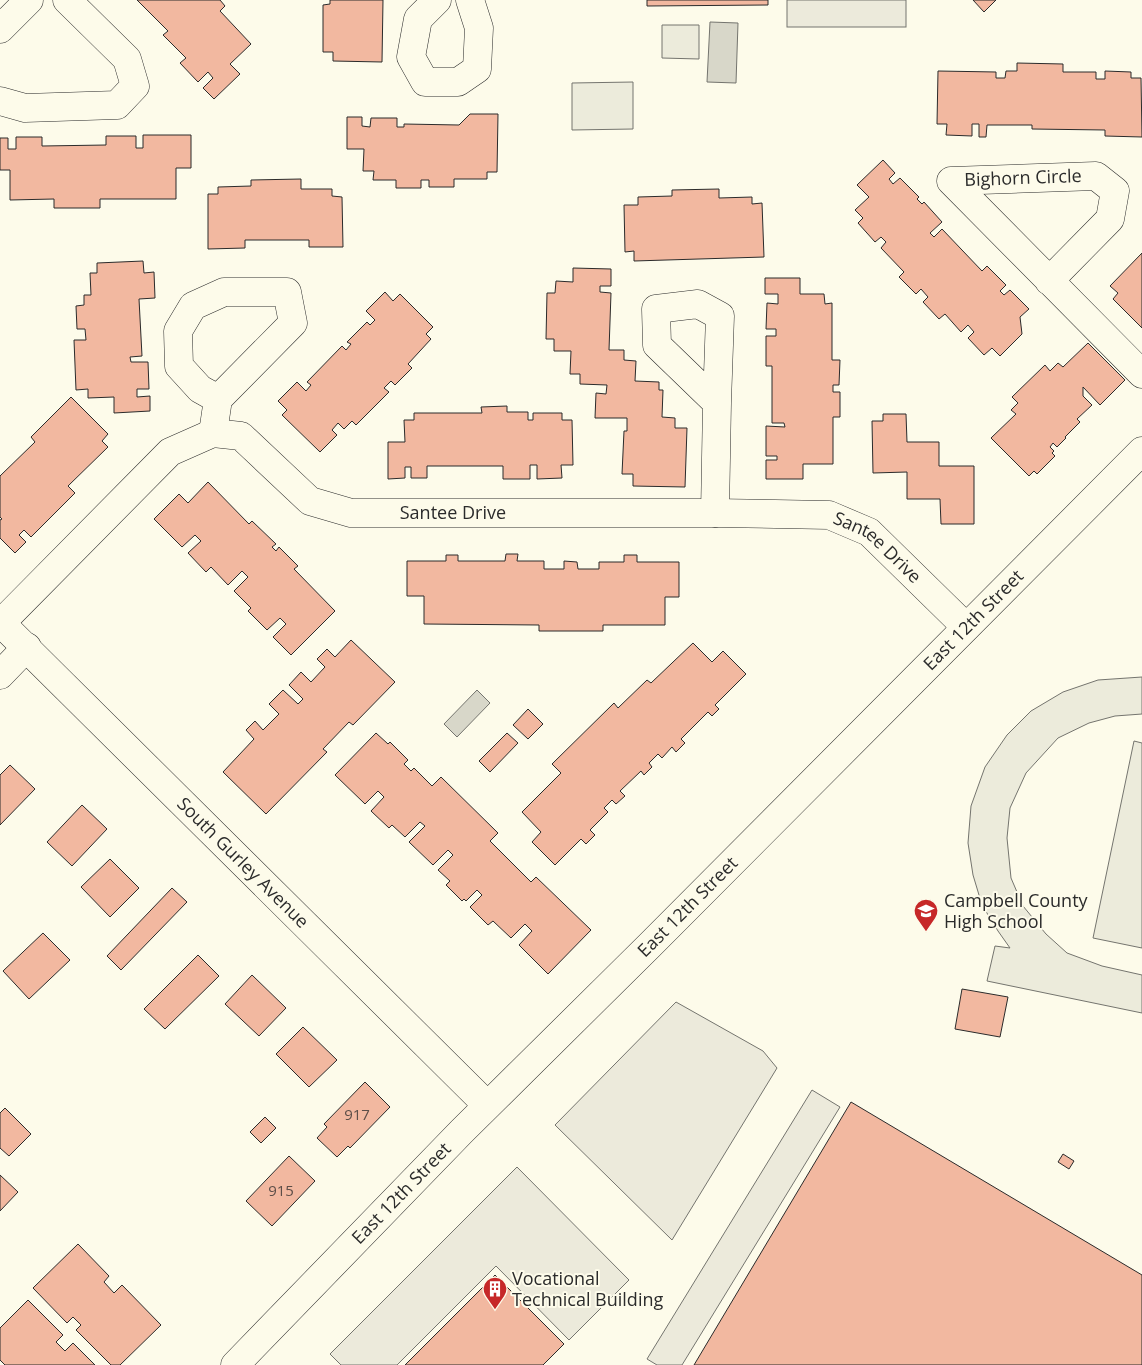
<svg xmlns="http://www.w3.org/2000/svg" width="1142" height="1365" font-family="'Open Sans',sans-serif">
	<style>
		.green { fill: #ecebdb; stroke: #74746e }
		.parking { fill: #eceadb; stroke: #74746e }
		.water { fill: #d8d7c9; stroke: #74746e }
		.building { fill: #f2b8a0; stroke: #2b2b2b }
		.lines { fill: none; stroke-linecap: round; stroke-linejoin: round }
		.minor-casing { stroke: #2b2b2b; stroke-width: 29 }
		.minor { stroke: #fdfbea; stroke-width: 28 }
		.labels { text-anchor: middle; stroke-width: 4; stroke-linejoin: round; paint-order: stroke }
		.number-label { font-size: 15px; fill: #5d4e48 }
		.street-label { font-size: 18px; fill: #2b2b2b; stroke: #fdfbea }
		.poi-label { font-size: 18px; fill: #2b2b2b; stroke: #fdfbea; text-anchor: start }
	</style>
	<rect width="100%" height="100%" fill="#fdfbea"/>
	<g class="green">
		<path d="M662,25H699V59L662,58Z"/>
		<path d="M633,82V129L572,130V83Z"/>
		<path d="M1142,677V714L1115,716L1089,723L1058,738L1026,773L1010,808L1007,838L1011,878L1023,906L1046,934L1067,953L1102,966L1142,975V1013L987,981L995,946L1010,948L998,931L982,905L973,875L968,843L971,806L985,767L1007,735L1031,711L1063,692L1098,680Z"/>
		<path d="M1134,741L1142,743V948L1093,938Z"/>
	</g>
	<g class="parking">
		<rect x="787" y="0" width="119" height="27"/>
		<path d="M676,1002L763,1051L777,1068L672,1240L555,1125Z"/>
		<path d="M812,1090L840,1107L682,1365H657L647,1359Z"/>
		<path d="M517,1167L629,1280L569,1340L496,1266L397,1365H341L330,1354Z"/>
	</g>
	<g class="water">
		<path d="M710,22L738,23L736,83L707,82Z"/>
		<path d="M477,690L490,703L457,737L444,724Z"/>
	</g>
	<g class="building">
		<path d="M137,0H220L225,6L220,11L251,44L230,64L240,74L214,99L203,88L213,78L208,72L198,82L180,63L186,58L163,35L168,31Z"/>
		<path d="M330,0H383L382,62L333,61V52H323V5L330,4Z"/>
		<path d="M647,0H768V5L647,6Z"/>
		<path d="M973,0H996L984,12Z"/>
		<path d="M1017,63L1063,64V72H1096V79H1105V71L1131,72V78H1141L1142,137L1105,136V130L1032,129V125H987L986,137H979V124H972V136L946,135L947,124H937L938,71L996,72V78H1005L1006,71H1017Z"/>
		<path d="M470,114H498L497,172H487V179H454V187H429V180H421V188H396V180H373L374,171H363L364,149H347V117H362V126L370,127L371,118H397V127H404V124L459,125Z"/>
		<path d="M143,135H191V168H176V199H100V208H54V199L10,200V170H0V138H8V149H16V137H42V146L106,145V136H136V148H143Z"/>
		<path d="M883,160L895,173L889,179L893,184L900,178L919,197L917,199L922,204L924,202L942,222L930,233L934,237L942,229L982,271L987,266L1006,285L1000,291L1004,295L1010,290L1029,309L1020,317L1022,334L1000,356L992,348L984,355L968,338L974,332L968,325L961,332L945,314L939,319L923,302L928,297L921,289L916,294L899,277L904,272L881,248L886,242L881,237L875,242L858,223L863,218L855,210L869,197L857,185Z"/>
		<path d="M301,179V189H332V196L342,197L343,247H309V240H245V248L208,249V194H218V187L251,186V180Z"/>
		<path d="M719,189V198L752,197V204L762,203L764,257L634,261V251L625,252L624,205H638V197L672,196V190Z"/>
		<path d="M1142,253V328L1113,299L1118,293L1110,286Z"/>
		<path d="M143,261L144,273L154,272L155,298L139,299L142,356L130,357L131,362H148L149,389H137V397L150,396V411L114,413V397L88,398V389L76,390L74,340H86L85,329H77L76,306L84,305V295H91L90,273H97V263Z"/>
		<path d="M573,268L611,269V286H600V292L611,293L609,350H624V360L636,361L635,381L659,382V390H663L662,417L675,418V428H687L685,487L633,486V474H622L624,431H627V418H595L596,393L606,394L607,385L580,384V374H570L571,351H554V339H546L547,293H555L556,281L573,282Z"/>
		<path d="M765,278H800V294H824L825,304L832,303V360H840L839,385H833V392H840V417H833V464H803V479H766V460H777V456H766V426L785,427L784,423H772V366H766V336H776V329H766L767,303L778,304V294H765Z"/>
		<path d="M385,292L393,301L400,294L433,327L426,334L431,339L408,364L412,368L395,385L391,381L384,388L389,392L356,425L352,421L344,429L338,423L332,430L337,435L320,452L282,415L287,410L278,401L297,382L306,391L311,385L307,382L342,346L346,350L351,344L347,342L367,322L370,325L375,320L366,311Z"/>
		<path d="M1088,343L1125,380L1100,405L1083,387V396L1092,405L1077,419L1080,422L1065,437L1066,438L1057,447L1053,443L1050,447L1054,451L1052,453L1055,456L1037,474L1034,471L1029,476L991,438L1016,414L1011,410L1018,403L1012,397L1045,365L1050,371L1058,363L1063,367Z"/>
		<path d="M71,397L108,434L102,441L108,447L68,486L75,493L31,537L24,530L19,535L26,542L15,553L0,538V520L2,519L0,517V476L35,442L31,437Z"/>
		<path d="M507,406V412H528V420H533V413H562V420H572L573,465H561L562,478L537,479V465H530V479H503V466H427V478H411V467H405V478L388,479V442H405L404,420H414V413H482L481,407Z"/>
		<path d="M883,414H906L907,442H939V466H974V524H941L940,499H907V472L873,473L872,421H883Z"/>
		<path d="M208,482L249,524L252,521L276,544L272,547L276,551L279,547L298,566L294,569L335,611L291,655L273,637L286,624L280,618L267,630L248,611L251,608L234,591L248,577L242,571L228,585L211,567L206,572L188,553L201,541L195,535L182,547L154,519L179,494L188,503Z"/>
		<path d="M506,554H518L517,561H544V569H564V561L577,562L578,569H599V562H624V555H637V562H679V597H665V625H603V631H539V625L424,624V596H407V561H446V555H458V561H505Z"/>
		<path d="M351,640L395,682L353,725L349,722L323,749L327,752L266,814L223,772L254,739L246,730L255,721L263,730L279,714L269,704L283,690L298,704L303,699L289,685L301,672L311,682L325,667L317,659L327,649L335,657Z"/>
		<path d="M693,643L712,662L723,651L746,674L715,705L719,709L712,716L708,712L681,739L685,743L676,752L672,747L662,758L658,754L649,763L652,767L644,775L641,771L620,791L625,796L616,804L612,800L604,808L608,812L590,830L595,835L586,844L581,839L555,865L532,842L541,832L522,812L561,773L552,764L614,703L618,708L647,680L651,683Z"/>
		<path d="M528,709L543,724L528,739L513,725Z"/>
		<path d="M376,733L388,744L390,742L408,760L404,764L411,771L414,768L432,786L441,777L498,833L490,841L531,882L536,877L591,930L548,974L519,945L532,931L525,924L511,938L493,921L488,925L470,907L482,895L477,890L466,901L464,899L462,901L446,885L450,881L438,870L453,855L448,850L433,865L409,842L425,826L420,822L405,837L392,825L389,828L371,811L384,797L378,791L365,804L335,775Z"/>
		<path d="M507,733L518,743L490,772L479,761Z"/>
		<path d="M10,765L35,789L0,825V775Z"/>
		<path d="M82,805L107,829L72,866L47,842Z"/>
		<path d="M110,859L139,888L110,917L81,887Z"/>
		<path d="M172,888L187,902L121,970L107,956Z"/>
		<path d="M43,933L70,960L29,999L3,971Z"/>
		<path d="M198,955L219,976L165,1029L144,1009Z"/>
		<path d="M252,975L286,1008L259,1036L225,1004Z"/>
		<path d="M962,989L1008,997L1000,1037L955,1029Z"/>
		<path d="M303,1027L337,1060L309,1087L276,1054Z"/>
		<path d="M365,1082L390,1107L350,1148L348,1146L337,1157L317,1138L327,1127L324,1124Z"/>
		<path d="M851,1102L1142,1275V1365H694Z"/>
		<path d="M5,1108L31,1134L9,1156L0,1148V1113Z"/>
		<path d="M265,1117L276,1128L261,1143L250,1132Z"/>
		<path d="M1063,1154L1074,1161L1069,1169L1058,1162Z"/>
		<path d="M289,1156L315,1181L272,1226L246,1201Z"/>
		<path d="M0,1175L18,1192L0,1211Z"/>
		<path d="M78,1244L109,1276L104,1282L114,1293L122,1285L161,1325L120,1365H111L76,1330L81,1325L73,1317L67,1323L33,1288Z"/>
		<path d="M495,1275L564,1344L543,1365H405Z"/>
		<path d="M28,1300L63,1335L56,1342L65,1351L73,1343L95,1365H5L0,1360V1328Z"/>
	</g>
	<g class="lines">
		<defs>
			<g id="minor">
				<path d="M437,0L418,19L411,57L425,82H458L477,69L479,28L470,0"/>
				<path d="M0,29L29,0"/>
				<path d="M0,101L25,108L117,105L135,86L127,59L67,0"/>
				<path d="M1049,281L1110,219L1115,191L1096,176L951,181L1142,374"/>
				<path d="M213,433L218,399L293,323L287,292H224L193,306L178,331L179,366L200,389L218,399"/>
				<path d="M715,513L717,403L720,316L698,304L656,309L657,345L717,403"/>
				<path id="s1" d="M0,622L487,1105"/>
				<path id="s2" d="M1,623L170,452L213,433L241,436L310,501L351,513H715L829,515L869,532L966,627"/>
				<path d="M0,675L27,647"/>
				<path id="s3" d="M235,1365L462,1131L650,945L1142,451"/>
			</g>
		</defs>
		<use href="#minor" class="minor-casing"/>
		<use href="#minor" class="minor"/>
	</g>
	<defs>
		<symbol id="school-pin" viewBox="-11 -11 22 30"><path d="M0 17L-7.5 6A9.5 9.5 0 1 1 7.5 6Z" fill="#c62828" stroke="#fdfbea"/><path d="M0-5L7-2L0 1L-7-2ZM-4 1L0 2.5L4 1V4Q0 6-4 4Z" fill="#fff"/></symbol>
		<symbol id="building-pin" viewBox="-11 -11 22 30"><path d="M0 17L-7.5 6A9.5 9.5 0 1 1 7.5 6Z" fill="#c62828" stroke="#fdfbea"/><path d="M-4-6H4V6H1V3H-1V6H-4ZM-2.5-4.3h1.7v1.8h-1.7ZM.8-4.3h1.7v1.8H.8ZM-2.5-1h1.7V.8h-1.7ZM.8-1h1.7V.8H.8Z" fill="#fff"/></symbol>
	</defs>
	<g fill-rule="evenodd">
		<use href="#school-pin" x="912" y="897" width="28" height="38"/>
		<use href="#building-pin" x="481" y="1275" width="28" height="38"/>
	</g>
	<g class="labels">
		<g class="number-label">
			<text x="357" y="1120">917</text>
			<text x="281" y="1196">915</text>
		</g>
		<g class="street-label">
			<text transform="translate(1023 178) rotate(-2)" y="6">Bighorn Circle</text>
			<text dy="6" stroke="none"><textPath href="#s2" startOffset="555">Santee Drive</textPath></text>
			<text dy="6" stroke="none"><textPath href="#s2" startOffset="990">Santee Drive</textPath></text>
			<text dy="6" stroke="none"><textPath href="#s3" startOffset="1049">East 12th Street</textPath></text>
			<text dy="6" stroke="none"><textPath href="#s1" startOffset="342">South Gurley Avenue</textPath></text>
			<text dy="6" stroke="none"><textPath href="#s3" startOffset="644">East 12th Street</textPath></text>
			<text dy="6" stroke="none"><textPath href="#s3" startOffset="239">East 12th Street</textPath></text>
		</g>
		<g class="poi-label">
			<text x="944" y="907">Campbell County<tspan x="944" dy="21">High School</tspan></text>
			<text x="512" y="1285">Vocational<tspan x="512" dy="21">Technical Building</tspan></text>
		</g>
	</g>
</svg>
